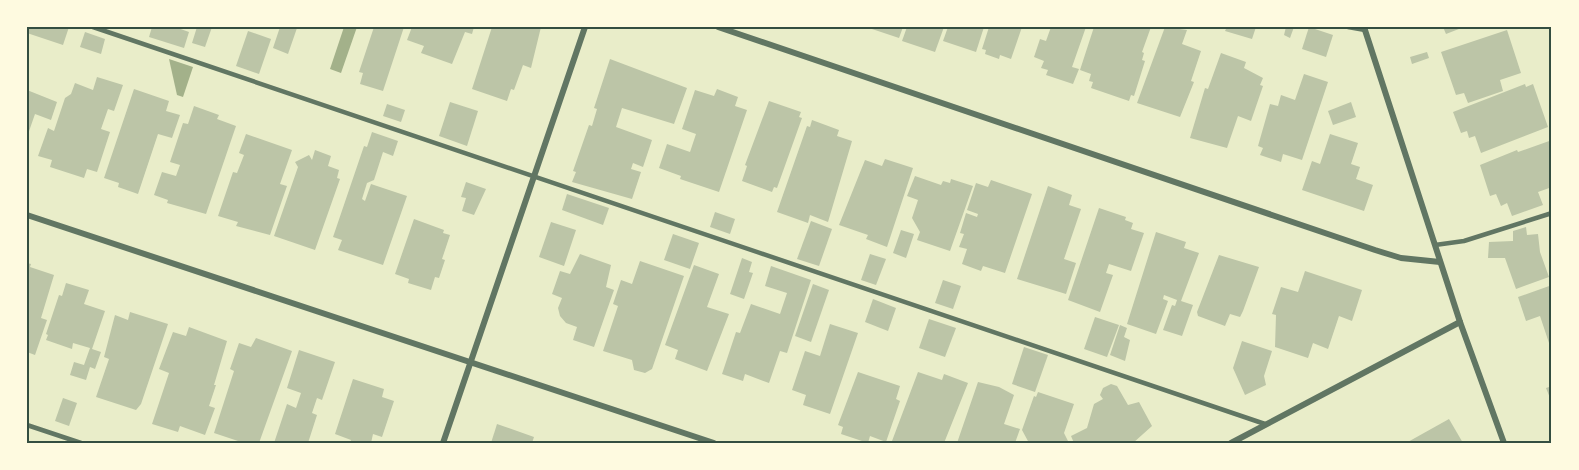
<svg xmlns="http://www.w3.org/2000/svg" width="1579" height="470" font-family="Mulish,sans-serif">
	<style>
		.water { fill: #a3b18a }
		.building { fill: #bcc5a7 }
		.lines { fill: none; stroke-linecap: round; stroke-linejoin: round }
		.service { stroke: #617663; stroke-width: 4.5 }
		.minor { stroke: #617663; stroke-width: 6 }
		.neatline { fill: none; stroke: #344e41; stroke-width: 2 }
	</style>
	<rect width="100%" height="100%" fill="#e9edc9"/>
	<g class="water">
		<path d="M344,27H357L341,73L330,69Z"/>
		<path d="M169,59L193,67L183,97L177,95Z"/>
	</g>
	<g class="building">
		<path d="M27,27H69L63,45L27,33Z"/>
		<path d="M152,27H175L189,32L184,48L149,37Z"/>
		<path d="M197,27H212L205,47L192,43Z"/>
		<path d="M280,27L297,28L288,54L273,48Z"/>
		<path d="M374,27H404L383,91L360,84L363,73L359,72Z"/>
		<path d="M412,27H474L472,34L465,32L452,64L421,53L424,46L407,40Z"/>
		<path d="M492,27H541L531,68L523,65L514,90L511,89L507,101L472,89Z"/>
		<path d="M866,27H903L899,38Z"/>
		<path d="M907,27H944L935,52L902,41Z"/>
		<path d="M948,27H984L976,52L943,41Z"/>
		<path d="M989,27H1022L1011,59L1000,55L999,59L985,54L986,50L982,49Z"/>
		<path d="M1051,27H1086L1072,67L1079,69L1073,84L1046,75L1048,70L1041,68L1044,61L1034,57L1040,39L1046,41Z"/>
		<path d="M1094,27H1151L1142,52L1144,53L1142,60L1145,61L1134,96L1131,95L1129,101L1091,88L1093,82L1089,81L1091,74L1080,70Z"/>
		<path d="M1165,27L1187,30L1182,44L1201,51L1191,81L1194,82L1180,117L1137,103Z"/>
		<path d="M1227,27H1256L1252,39L1225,31Z"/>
		<path d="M1286,27H1294L1290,38L1284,35Z"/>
		<path d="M1309,27L1333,35L1326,57L1302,49Z"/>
		<path d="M1443,27H1464L1446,34Z"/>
		<path d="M1507,30L1521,73L1500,80L1503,91L1468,103L1464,93L1456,95L1441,52Z"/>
		<path d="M248,31L271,39L259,74L236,66Z"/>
		<path d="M85,32L105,39L101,54L80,47Z"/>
		<path d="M1427,52L1429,58L1412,64L1410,57Z"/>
		<path d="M1221,53L1246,62L1244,68L1263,78L1260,85L1263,86L1251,121L1238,116L1227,148L1190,138L1205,88L1208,89Z"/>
		<path d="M610,59L687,88L674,124L622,108L616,127L652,140L643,167L633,163L631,169L641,172L632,199L572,182L576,172L573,171L589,125L592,126L597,109L594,108Z"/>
		<path d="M1304,74L1328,82L1302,160L1283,154L1281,162L1260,155L1263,148L1258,146L1270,104L1278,106L1281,95L1295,100Z"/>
		<path d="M97,77L123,85L114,111L108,109L101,129L110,132L97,172L87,169L84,178L50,167L52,160L38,156L48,128L54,131L65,98L71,94L75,83L93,90Z"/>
		<path d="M1525,84L1526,87L1533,84L1548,127L1481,153L1475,136L1469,138L1467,131L1461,133L1453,112Z"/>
		<path d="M134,89L169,101L166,111L180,115L172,138L158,134L138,194L118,187L119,183L104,178Z"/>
		<path d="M717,89L738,97L735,106L747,110L719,192L680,179L681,176L659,168L667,144L690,152L696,134L682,129L695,90L714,96Z"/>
		<path d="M27,90L57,102L51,120L35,114L27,137Z"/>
		<path d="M769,101L801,112L799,117L802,118L777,188L774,187L772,192L742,181L747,166L745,165Z"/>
		<path d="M450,102L478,111L467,146L439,136Z"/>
		<path d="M1351,102L1356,117L1333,125L1328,111Z"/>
		<path d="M387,104L405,110L401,122L383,116Z"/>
		<path d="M194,106L219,115L217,119L236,126L206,214L167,203L168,200L154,195L162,172L176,176L180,165L170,162L183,123L188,124Z"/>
		<path d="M812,120L839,130L837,136L852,141L828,222L810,215L808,223L777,212L807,126L810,127Z"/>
		<path d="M372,132L398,141L393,156L383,152L374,180L367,183L362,199L365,201L371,184L407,196L383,265L338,250L342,240L333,237L364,146L367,147Z"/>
		<path d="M246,134L292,150L280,184L287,186L270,235L236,226L238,222L218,216L233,172L237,173L244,155L239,153Z"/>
		<path d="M1330,134L1358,143L1351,164L1360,167L1356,179L1373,185L1364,211L1302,190L1312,161L1320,164Z"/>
		<path d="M1552,140V187L1538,192L1543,205L1512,216L1507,203L1501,206L1496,194L1490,196L1480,165L1517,150L1518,152Z"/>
		<path d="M315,150L331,156L328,166L339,170L337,178L340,179L315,250L274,236L298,167L295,162L309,155L312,160Z"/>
		<path d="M885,159L913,168L887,247L866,239L868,235L839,225L865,160L882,166Z"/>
		<path d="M915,176L941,185L943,181L950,183L951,179L973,186L950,251L917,240L920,232L912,218L918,200L907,196Z"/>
		<path d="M991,180L1032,194L1005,273L983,266L981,271L962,264L967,249L959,247L964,234L960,233L966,213L977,217L978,214L967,210L976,183L988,187Z"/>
		<path d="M466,182L486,189L474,215L462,211L466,198L461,197Z"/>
		<path d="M1048,186L1072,195L1069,205L1081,209L1064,259L1076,263L1066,294L1017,279Z"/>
		<path d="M567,194L609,208L603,225L562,210Z"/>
		<path d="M1099,208L1126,217L1125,220L1133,223L1131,229L1144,233L1131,271L1109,264L1106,273L1113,275L1100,312L1068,300Z"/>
		<path d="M715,212L735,219L730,234L710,227Z"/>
		<path d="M414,219L444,230L443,233L450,235L442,259L445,260L439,278L435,277L431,290L408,283L409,279L395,274Z"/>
		<path d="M811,221L832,229L819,266L797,259Z"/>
		<path d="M551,222L576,230L564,266L539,257Z"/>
		<path d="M1526,227L1527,235L1538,234L1540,252L1549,277L1516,289L1505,258H1488L1489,242L1513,241V231Z"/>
		<path d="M901,230L914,234L906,258L893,253Z"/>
		<path d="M1156,232L1186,242L1184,248L1199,253L1181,301L1193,305L1182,336L1163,330L1172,305L1175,306L1177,300L1164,295L1163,299L1168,301L1156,334L1127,324Z"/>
		<path d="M673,234L699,243L690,269L664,260Z"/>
		<path d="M580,254L611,265L606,287L614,290L594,347L573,340L577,327L566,323L560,316L558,308L562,298L552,294L560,271L570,274Z"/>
		<path d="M870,254L886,259L876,285L861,280Z"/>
		<path d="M1219,255L1259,267L1243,311L1240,317L1230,314L1225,326L1198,316L1197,312Z"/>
		<path d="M742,258L752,262L749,272L753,273L744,299L730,294Z"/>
		<path d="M640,261L684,276L652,369L645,373L634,370L632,360L603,351L618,306L613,304L621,280L632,284Z"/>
		<path d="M27,263L31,264L30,267L54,275L41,318L47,320L35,355L27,352Z"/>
		<path d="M694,265L719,274L707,307L729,314L707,371L675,359L678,350L665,345Z"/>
		<path d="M771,266L811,280L787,353L780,351L769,383L745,374L743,381L722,374L736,332L740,333L751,304L780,314L787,293L765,286Z"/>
		<path d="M1305,271L1362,290L1352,321L1339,316L1328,349L1313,343L1308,358L1275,347L1276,315L1272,314L1281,287L1298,292Z"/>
		<path d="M943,280L961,286L953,309L935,303Z"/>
		<path d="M66,283L89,290L84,304L105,311L92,349L101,352L95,369L90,367L86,380L70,375L74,362L84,365L90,348L73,343L72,349L46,340L48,335L46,334L59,295L62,296Z"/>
		<path d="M813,284L829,290L811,342L795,336Z"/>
		<path d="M1552,285V346H1550L1540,316L1526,321L1518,297Z"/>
		<path d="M873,299L896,308L888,331L865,322Z"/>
		<path d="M130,312L168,324L141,404L136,410L96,397L109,359L104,357L115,315L128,320Z"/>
		<path d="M1095,317L1119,325L1107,357L1084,349Z"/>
		<path d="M929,319L956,328L945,357L919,348Z"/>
		<path d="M830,324L858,333L830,414L803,405L806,395L792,390L805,351L820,356Z"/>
		<path d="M1120,325L1127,328L1124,337L1130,340L1125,361L1110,355Z"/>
		<path d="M189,327L227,341L214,385H216L209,406L215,408L205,435L180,426L178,432L152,424L169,373L159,369L173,332L186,336Z"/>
		<path d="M256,338L292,351L259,443H244L214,433L234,371L230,369L239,343L251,347Z"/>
		<path d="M1242,341L1272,351L1264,376L1266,385L1245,395L1233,368Z"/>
		<path d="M1024,347L1048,355L1035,392L1012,384Z"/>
		<path d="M299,350L335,362L322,400L317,398L312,413L317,415L308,443H274L287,404L296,408L301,393L287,388Z"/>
		<path d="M858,372L900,386L896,399L900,401L886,442L870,436L868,443L841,434L843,427L838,425Z"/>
		<path d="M918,372L942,380L944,374L968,383L944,443L892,441Z"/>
		<path d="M353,379L384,389L382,397L394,401L382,437L373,434L371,443H350L351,440L335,434Z"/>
		<path d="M978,382L999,387L1014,395L1004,424L1020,429L1015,443H957Z"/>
		<path d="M1111,384L1117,386L1128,405L1139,402L1152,426L1133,443L1128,441L1124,443H1074L1071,436L1087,428L1094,404L1103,399L1100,395L1103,388Z"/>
		<path d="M1552,386V403L1546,388Z"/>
		<path d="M1038,392L1074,404L1064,433L1069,443H1029L1022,430L1034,396L1036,397Z"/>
		<path d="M63,398L77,403L69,426L55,421Z"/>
		<path d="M1449,419L1463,443H1406Z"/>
		<path d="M497,424L534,437L532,443H491Z"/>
	</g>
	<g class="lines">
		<g class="service">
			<path d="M93,27L1265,424"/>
			<path d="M1348,27L1365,30"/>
			<path d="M1435,245L1464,241L1552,213"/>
			<path d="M27,425L81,443"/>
		</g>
		<g class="minor">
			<path d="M718,27L1375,250L1401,258L1440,262"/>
			<path d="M1364,27L1460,322L1504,443"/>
			<path d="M27,215L714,443"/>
			<path d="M443,443L585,27"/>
			<path d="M1231,443L1460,322"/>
		</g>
	</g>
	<rect width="1579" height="470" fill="none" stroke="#fefae0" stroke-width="57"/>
	<rect x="28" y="28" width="1522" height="414" class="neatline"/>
</svg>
